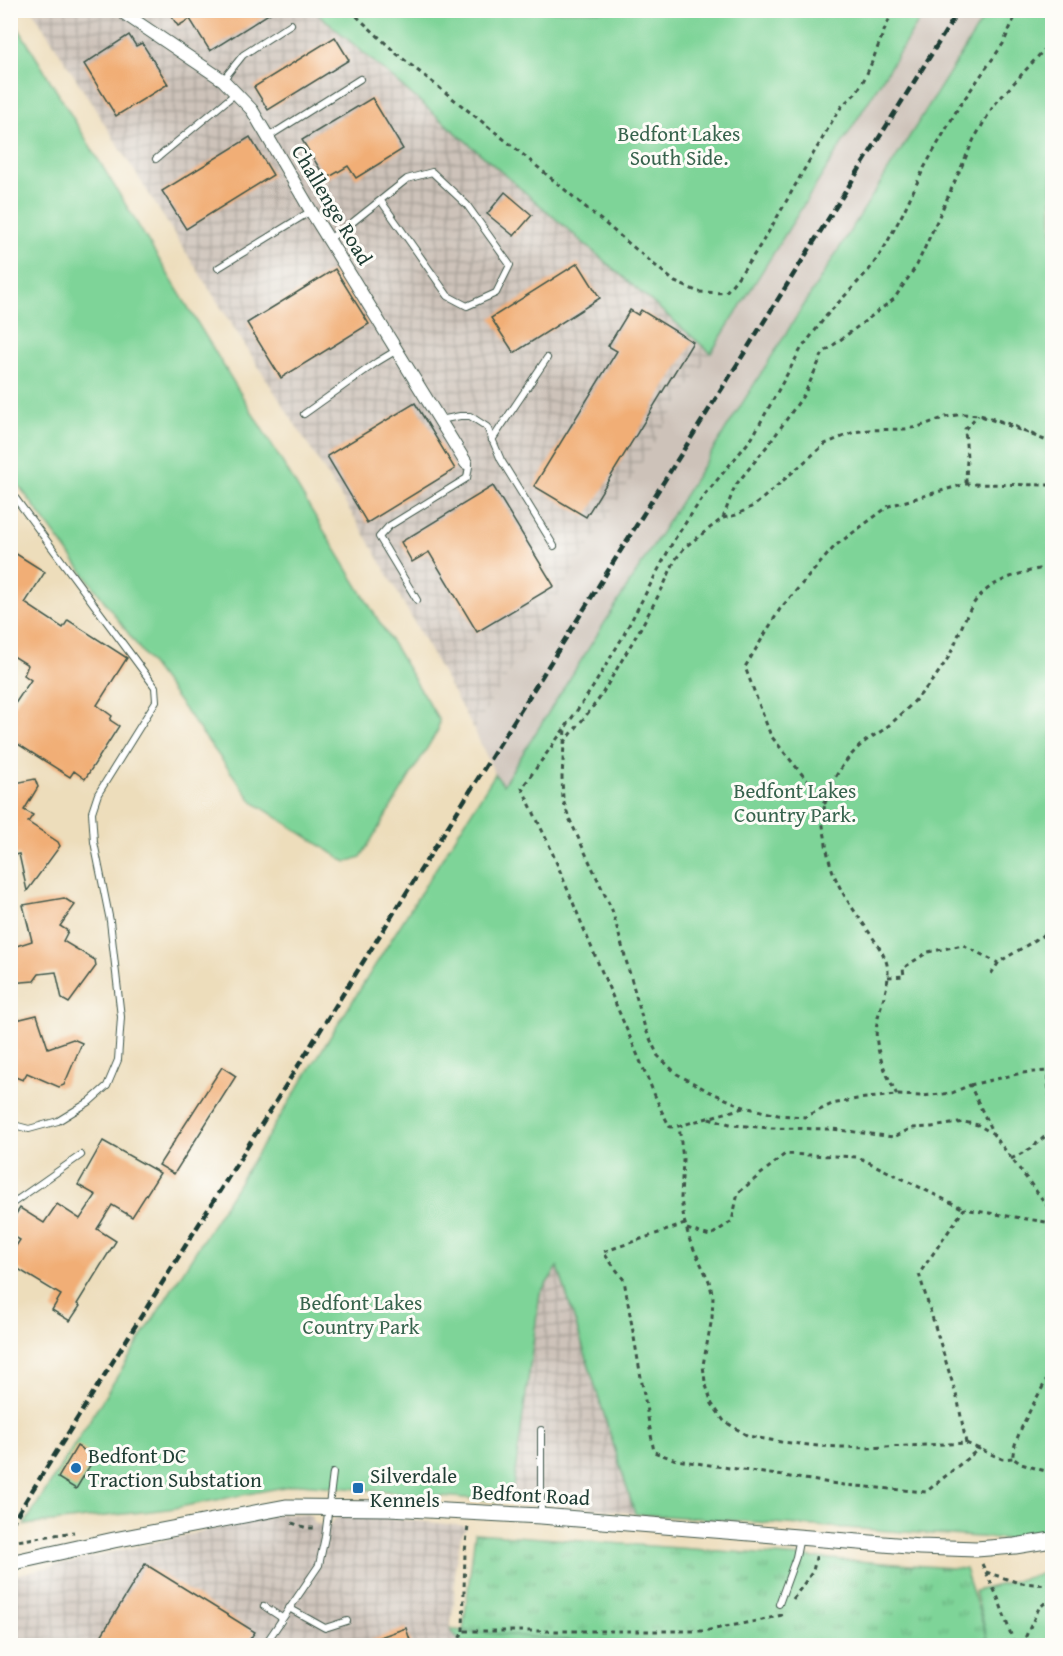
<svg xmlns="http://www.w3.org/2000/svg" width="1063" height="1656" font-family="'Gentium Book Plus',serif">
	<style>
		.industrial { fill: url(#industrial-grid) }
		.railway { fill: #cdc2b9 }
		.grass { fill: url(#grass-tufts); stroke: #4e8866; stroke-width: 1.5 }
		.park { fill: #7ed498; stroke: #4e8866; stroke-width: 1.5 }
		.building { fill: #f1ae76 }
		.lines { fill: none; stroke-linecap: round; stroke-linejoin: round }
		.service-casing { stroke: #3e5548; stroke-width: 8 }
		.minor-casing { stroke: #3e5548; stroke-width: 14 }
		.tertiary-casing { stroke: #3e5548; stroke-width: 17 }
		.path { stroke: #3e5548; stroke-width: 3; stroke-dasharray: 4.5 4.5; stroke-linecap: butt }
		.service { stroke: #fff; stroke-width: 6 }
		.minor { stroke: #fff; stroke-width: 12 }
		.tertiary { stroke: #fff; stroke-width: 15 }
		.rail { stroke: #1f3d34; stroke-width: 4.5; stroke-dasharray: 9 4.5; stroke-linecap: butt }
		.poi-dot { fill: #1f6fb2; stroke: #fdfcf7; stroke-width: 2 }
		.labels { text-anchor: middle; stroke-width: 6; stroke-linejoin: round; paint-order: stroke }
		.park-label { font-size: 21px; fill: #37634d; stroke: #fdfcf7 }
		.street-label { font-size: 21px; fill: #1f3d34; stroke: #fdfcf7 }
		.poi-label { font-size: 21px; fill: #1f3d34; stroke: #fdfcf7; text-anchor: start }
	</style>
	<defs>
		<pattern id="industrial-grid" width="8" height="8" patternUnits="userSpaceOnUse" patternTransform="scale(1.5)"><rect width="8" height="8" fill="#cdc2b9"/><path d="M0 4h8M4 0v8" fill="none" stroke="#a69f97"/></pattern>
		<pattern id="grass-tufts" width="24" height="20" patternUnits="userSpaceOnUse" patternTransform="scale(1.5)"><rect width="24" height="20" fill="#7ed498"/><path d="M3 7l-1-3M5 7V3M7 7l1-3M15 17l-1-3M17 17v-4M19 17l1-3" fill="none" stroke="#67ad7d"/></pattern>
	</defs>
	<rect width="100%" height="100%" fill="#fdfcf7"/>
	<filter id="ink" filterUnits="userSpaceOnUse"><feTurbulence type="fractalNoise" baseFrequency=".0167" numOctaves="2"/><feDisplacementMap in="SourceGraphic" scale="12" xChannelSelector="R" yChannelSelector="G"/><feConvolveMatrix kernelMatrix="1 2 1 2 8 2 1 2 1" color-interpolation-filters="sRGB"/></filter>
	<filter id="wash" filterUnits="userSpaceOnUse"><feTurbulence type="fractalNoise" baseFrequency=".008" numOctaves="4" result="noise"/><feDisplacementMap in="SourceGraphic" scale="24" xChannelSelector="R" yChannelSelector="G"/><feGaussianBlur stdDeviation="1.35" result="paint"/><feColorMatrix in="noise" values="0 0 0 0 0 0 0 0 0 0 0 0 0 0 0 0 0 1.4 0 .05"/><feComposite in="paint" operator="in"/></filter>
	<g filter="url(#wash)">
		<rect width="100%" height="100%" fill="#edddbb"/>
		<g class="industrial">
			<path d="M33,11H316L711,353L474,730L369,541Z"/>
			<path d="M558,1266L635,1514L541,1501L511,1502L540,1293Z"/>
			<path d="M282,1513L309,1514L316,1524L329,1526L334,1519L345,1514L468,1526L461,1536L455,1567L454,1606L450,1629L463,1645H11L10,1576Z"/>
		</g>
		<path class="railway" d="M925,11H987L503,785L495,774L474,730Z"/>
		<path class="grass" d="M475,1533L965,1569L988,1639L946,1646H624L463,1631Z"/>
		<g class="park">
			<path d="M315,11H925L711,353Z"/>
			<path d="M988,11H1052V1533L1023,1540L635,1514L558,1267L540,1293L511,1502L300,1484L169,1509L24,1525L495,774L503,785Z"/>
			<path d="M11,16L439,720L438,730L361,857L346,862L253,802L11,475Z"/>
			<path d="M1052,1571V1645H940L988,1639L975,1591Z"/>
			<path d="M450,1629L463,1631L623,1645H463Z"/>
		</g>
		<g id="blocks">
			<g class="building">
				<path d="M167,10H275L210,51L190,19L178,26Z"/>
				<path d="M129,35L136,46L142,43L168,84L116,116L84,64Z"/>
				<path d="M335,37L349,60L268,110L254,87Z"/>
				<path d="M372,98L403,149L356,178L348,166L326,179L302,140Z"/>
				<path d="M250,137L273,175L186,229L162,191Z"/>
				<path d="M505,192L532,215L514,236L487,214Z"/>
				<path d="M578,263L600,298L514,353L491,318Z"/>
				<path d="M335,269L369,324L281,378L247,323Z"/>
				<path d="M630,310L638,315L641,310L693,342L586,517L534,486L617,351L608,346Z"/>
				<path d="M415,403L455,469L367,523L327,456Z"/>
				<path d="M493,486L554,586L477,632L429,552L412,562L401,542Z"/>
				<path d="M10,550L45,572L25,603L63,628L68,620L127,658L97,705L112,716L110,720L119,726L85,779L74,771L70,777L10,739V711L31,680L24,675L28,665L10,654Z"/>
				<path d="M35,779L38,787L24,810L33,815L28,822L58,842L60,846L27,891L19,854L10,856V784Z"/>
				<path d="M64,898L75,905L60,926L68,931L63,941L95,960L96,966L69,1003L62,999L56,972L39,974L34,981L10,983V948L32,941L23,905Z"/>
				<path d="M37,1015L48,1048L73,1039L82,1043L64,1085L59,1087L27,1073L23,1080L10,1075V1029L14,1028L12,1021Z"/>
				<path d="M222,1067L236,1076L174,1174L159,1165Z"/>
				<path d="M103,1141L160,1173L132,1217L112,1205L97,1229L116,1241L77,1304L80,1306L70,1321L52,1310L61,1295L10,1264V1255L20,1240L10,1234V1223L20,1208L44,1223L57,1204L80,1219L96,1195L78,1185Z"/>
				<path d="M77,1446L95,1457L76,1489L58,1478Z"/>
				<path d="M145,1564L255,1632L245,1646H95Z"/>
				<path d="M406,1628L412,1646H360V1644Z"/>
			</g>
		</g>
	</g>
	<g filter="url(#ink)">
		<use href="#blocks" fill-opacity="0" stroke="#3e5548" stroke-width="1.5"/>
		<g class="lines">
			<defs>
				<g id="service">
					<path d="M223,80L243,55L291,24"/>
					<path d="M268,137L360,79"/>
					<path d="M156,159L236,93"/>
					<path d="M329,239L353,222L407,179L432,172L467,205L510,265L496,293L467,306L448,296L381,201"/>
					<path d="M218,268L311,211"/>
					<path d="M304,414L377,362L397,350"/>
					<path d="M440,420L460,416H470L487,427L501,460L554,546"/>
					<path d="M492,440L547,358"/>
					<path d="M10,491L155,687L156,701L98,794L92,812L94,842L110,921L121,1017L118,1060L107,1086L89,1102L58,1121L29,1129L10,1124"/>
					<path d="M417,600L379,537L389,526L467,478L469,466L466,463"/>
					<path d="M10,1205L81,1155"/>
					<path d="M541,1430V1515"/>
					<path d="M779,1604L796,1557L800,1537"/>
					<path d="M264,1606L282,1618"/>
					<path d="M289,1608L325,1628L347,1621"/>
					<path d="M264,1646L319,1565L325,1537L333,1473"/>
				</g>
				<path id="minor" d="M119,10L223,80L252,110L311,211L466,463"/>
				<path id="tertiary" d="M10,1563L114,1540L286,1507L389,1508L541,1516L920,1547L976,1549L1015,1546L1052,1540"/>
			</defs>
			<use href="#service" class="service-casing"/>
			<use href="#minor" class="minor-casing"/>
			<use href="#tertiary" class="tertiary-casing"/>
			<g class="path">
				<path d="M350,10L397,54L515,148L675,282L699,292L725,293C764,248 787,197 818,146C826,133 833,118 842,106C847,100 854,96 858,90C873,67 880,35 894,10"/>
				<path d="M1018,10L1003,44L958,108L924,168L903,213L883,250L869,270L827,315L801,349L752,438L703,497L674,540L621,640L593,687L565,728L562,777L563,800L569,818L612,910L645,1028L658,1056L677,1074L708,1091L744,1107L778,1115L805,1117L832,1104L857,1099L897,1095L921,1096L952,1093L970,1085L993,1134L1052,1212"/>
				<path d="M1032,435L1052,443"/>
				<path d="M966,483L967,458L965,429L978,415"/>
				<path d="M723,518L736,515L755,505L825,444L854,432L869,430L905,429L918,427L946,417L962,414L980,415L1007,423L1034,435L978,415"/>
				<path d="M564,729L522,788L550,847L593,951L662,1112L670,1127L679,1126"/>
				<path d="M564,743L599,699L639,631L663,587L675,560L685,547L723,518L735,486L772,440L805,393L823,353L894,299L917,265L974,139L994,105L1052,41"/>
				<path d="M826,804L771,736L745,667L780,609L835,546L889,506L965,484L1052,485"/>
				<path d="M991,974L999,962L1052,930"/>
				<path d="M888,977L904,976L903,968L928,952L963,945L998,963"/>
				<path d="M970,1085L1022,1073L1047,1071L1052,1069"/>
				<path d="M897,1095C886,1073 873,1049 877,1023C880,1002 893,982 886,961C881,948 872,937 865,926C843,895 829,875 825,836C824,831 822,824 823,818C825,789 841,763 862,744C870,737 880,733 888,726C905,712 922,694 935,677C940,671 944,664 948,658C960,637 965,607 985,591C1004,576 1029,571 1052,566"/>
				<path d="M743,1108L679,1126L683,1159L681,1198L684,1220L690,1241L709,1281L713,1297L712,1318L703,1365L705,1382L712,1404L724,1421L748,1436L781,1442L818,1446L867,1448L966,1443L1002,1459L1013,1458"/>
				<path d="M709,1118L733,1125L771,1128L832,1129L894,1137L912,1128L932,1127L964,1122L978,1125L992,1133"/>
				<path d="M1011,1159L1030,1149L1048,1134L1050,1102L1047,1071"/>
				<path d="M685,1224L603,1252L624,1280L654,1452L676,1460L844,1485L926,1492L980,1448"/>
				<path d="M687,1229L710,1236L732,1221L738,1193L785,1154L858,1157L964,1209"/>
				<path d="M1052,1370C1042,1389 1011,1440 1013,1458L1021,1464L1049,1472L1052,1471"/>
				<path d="M966,1443L958,1401L919,1274L964,1209L1052,1223"/>
				<path d="M292,1523L307,1528H318"/>
				<path d="M10,1542L74,1532"/>
				<path d="M982,1564L998,1598L1015,1646"/>
				<path d="M986,1572L1019,1583L1052,1585"/>
				<path d="M793,1599L813,1571L817,1553"/>
				<path d="M463,1631L465,1552L468,1526"/>
				<path d="M456,1646L463,1631H704L762,1620L782,1615"/>
				<path d="M1023,1646L1026,1636L1039,1608L1052,1597"/>
			</g>
			<use href="#service" class="service"/>
			<use href="#minor" class="minor"/>
			<use href="#tertiary" class="tertiary"/>
			<path class="rail" d="M10,1526L959,10"/>
		</g>
	</g>
	<g class="poi-dot">
		<circle cx="76" cy="1468" r="6"/>
		<rect x="352" y="1482" width="12" height="12" rx="3"/>
	</g>
	<g class="labels">
		<g class="park-label">
			<text x="679" y="141">Bedfont Lakes<tspan x="679" dy="24">South Side.</tspan></text>
			<text x="795" y="798">Bedfont Lakes<tspan x="795" dy="24">Country Park.</tspan></text>
			<text x="361" y="1310">Bedfont Lakes<tspan x="361" dy="24">Country Park</tspan></text>
		</g>
		<g class="street-label">
			<text transform="translate(332 205) rotate(59)" y="7">Challenge Road</text>
			<text transform="translate(531 1495) rotate(3)" y="7">Bedfont Road</text>
		</g>
		<g class="poi-label">
			<text x="88" y="1463">Bedfont DC<tspan x="88" dy="24">Traction Substation</tspan></text>
			<text x="370" y="1483">Silverdale<tspan x="370" dy="24">Kennels</tspan></text>
		</g>
	</g>
	<rect width="1063" height="1656" fill="none" stroke="#fdfcf7" stroke-width="36"/>
</svg>
